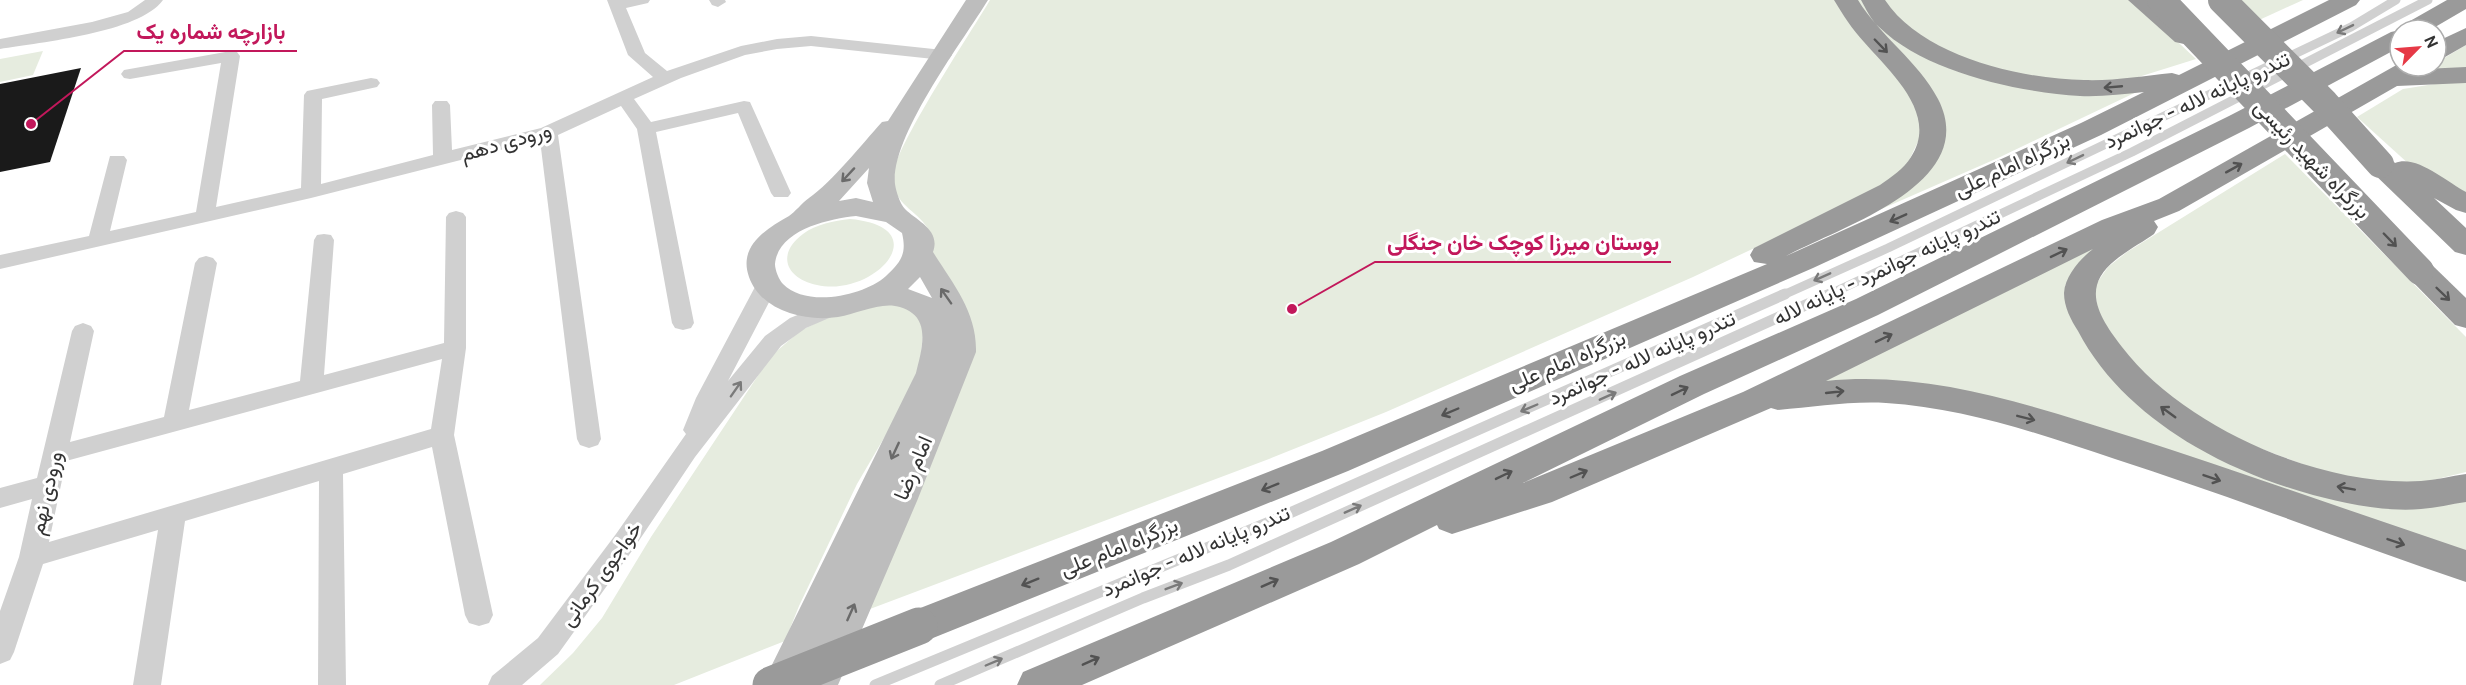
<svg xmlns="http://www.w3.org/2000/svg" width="2466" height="685" font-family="Cabin,Vazirmatn,sans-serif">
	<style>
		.green { fill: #e6ecdf }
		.building { fill: #1a1a1a }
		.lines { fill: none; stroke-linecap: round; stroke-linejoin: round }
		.lane-far1 { stroke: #d0d0d0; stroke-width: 9 }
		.lane { stroke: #d0d0d0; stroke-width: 11 }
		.street { fill: #d0d0d0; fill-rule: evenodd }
		.secondary { fill: #bdbdbd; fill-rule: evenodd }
		.highway { fill: #9a9a9a; fill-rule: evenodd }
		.highway-bridge-far1 { stroke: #9a9a9a; stroke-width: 28 }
		.highway-bridge { stroke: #9a9a9a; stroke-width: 37 }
		.oneway { stroke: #7a7a7a }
		.oneway2 { stroke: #525252 }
		.oneway3 { stroke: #6a6a6a }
		.labels { text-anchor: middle; stroke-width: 6; stroke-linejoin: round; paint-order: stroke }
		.street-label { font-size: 21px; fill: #333; stroke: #fff }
		.leader { fill: none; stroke: #c2185b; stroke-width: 2 }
		.callout-dot { fill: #c2185b; stroke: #fff; stroke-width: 2 }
		.callout-label { font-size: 22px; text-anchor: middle; font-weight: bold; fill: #c2185b; stroke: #fff; stroke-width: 6; stroke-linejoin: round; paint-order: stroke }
	</style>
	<rect width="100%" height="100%" fill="#fff"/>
	<g class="green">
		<path d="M990,0H1837L1908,85L1925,127L1903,173L1869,194L1693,277L1386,412L1269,459L862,612L941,420L930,232C919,211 898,208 892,182C886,159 974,28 990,0Z"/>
		<path d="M1853,0H1864L1963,69L2145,88L1998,158L1781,253L1888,199L1941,144Z"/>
		<path d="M1882,0H2133L2196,59L2129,80L2068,84L1975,65L1910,35Z"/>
		<path d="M2236,0H2303L2257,21Z"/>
		<path d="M2466,45V70L2420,73L2431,66H2436V63Z"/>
		<path d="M43,51L33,75L0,82V59Z"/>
		<path d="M2466,79V199L2410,165L2357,117L2403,89Z"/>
		<path d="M2285,154L2466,337V472L2425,482L2387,483L2334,476L2203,427L2102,333L2094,287L2108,267L2127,252Z"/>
		<path d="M850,219C939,227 874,298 817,285C787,279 775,255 803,234C816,224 834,221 850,219Z"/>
		<path d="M2130,226C2100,246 2083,253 2065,286L2070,305L2226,460L2466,502V558L2037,413L1803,386Z"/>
		<path d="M890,304L905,307L919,315L924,325L918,380L857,484L799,606L785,641L674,685H540L573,653L602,618L651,537L771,356L800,331L818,322L836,314Z"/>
	</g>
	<path class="building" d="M81,68L50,162L0,172V84Z"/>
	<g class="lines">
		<g class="lane-far1">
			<path d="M1781,296L1888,248L2351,27L2396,0"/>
			<path d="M1826,296L2132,152L2428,0"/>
		</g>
		<g class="lane">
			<path d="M875,685L1274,520L1785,294"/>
			<path d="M940,685L1143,598L1229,565L1830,294"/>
		</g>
		<g class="street">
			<path d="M145,0H163C139,33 41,42 0,49V39L92,22L128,12Z"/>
			<path d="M607,0H650L648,3L626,8L645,53L667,71L741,46L777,39L811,36L943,50L949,51L952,55L949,59L943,60L811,46L777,49L745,55L681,78L634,99L651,122L744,101L750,102L791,193L788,197H774L771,193L738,113L656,132L694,323L691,328L683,330L675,328L672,323L637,129L621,106L558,135L601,439L598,445L589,448L580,445L577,439L540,140L311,198L0,269V255L89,236L110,156H124L127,160L110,231L196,212L221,63L130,79L124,78L121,74L124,70L231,51L237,52L240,56L216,207L301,188L304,95L307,91L371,78L377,79L380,83L377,87L322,99L321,184L433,155L432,105L435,101H447L450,105L452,150L541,128L653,77L628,55Z"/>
			<path d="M709,0H725L726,2L718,7L712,5Z"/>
			<path d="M456,211L463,213L466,217V348L454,435L493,615L489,623L479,626L469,623L465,615L432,447L343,474L346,685H318L319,481L185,521L161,685H133L158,530L43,564L14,652L10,660L0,664V611L19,557L32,499L0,508V488L37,478L72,331L75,326L83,323L91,326L94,331L70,442L164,417L195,263L199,258L206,256L213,258L217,263L189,410L300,381L314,240L317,235L324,234L331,235L334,240L324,375L444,343L446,217L449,213ZM442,359L431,429L49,542L66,461Z"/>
			<path d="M767,278L775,280L778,285L728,381L765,336L790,318L835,300L843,302L846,307L843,312L806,328L781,346L695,457L634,548L558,654L522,685H488L492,676L538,638L616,534L686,434L683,430L696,398L756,285L759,280Z"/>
		</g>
		<path class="secondary" d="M966,0H988C963,41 890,137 895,184C896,191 900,204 905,209C917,221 941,230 933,252C953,284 977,312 976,352L917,501L838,685H806L804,680L802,685H762L916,373C920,356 930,326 912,313C889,296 863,313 838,317C805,322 761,311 749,277C738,246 766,229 789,216C795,212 802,203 809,198C832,182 862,144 882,122L888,121ZM869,168L867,183L873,202L856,198L839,201ZM856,216L886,222L902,233C907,254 901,262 886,276C864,296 806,308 783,284C779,280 775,270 775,264C778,230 828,219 856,216ZM920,277L932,298L908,289Z"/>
		<g class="highway">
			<path d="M1834,0H1858C1880,36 1918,61 1938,99C1982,184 1839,227 1786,256L2081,123L2144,92C2123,94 2101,97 2080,96C2017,92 1925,72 1879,27C1871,20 1866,9 1861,0H1885C1922,56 2020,79 2084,80C2114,81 2143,76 2172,73L2179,75L2329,0H2360L2356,5L2101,135L1813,268L1348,471L933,638L919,643L905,638L899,626L905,614L1322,451L1767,264L1754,262L1750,255L1754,248L1880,185C1891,177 1904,169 1911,157C1939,114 1890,72 1864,42C1852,29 1843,15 1834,0Z"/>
			<path d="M2128,0H2155L2196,37L2193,42L2184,44L2175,42Z"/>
			<path d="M2447,0H2466V9L2430,30H2400V47L2249,128L1878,315L1704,394L1523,483L1743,392L2102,220L2159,199L2400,63V66H2426L2424,69L2466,67V83L2397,86L2179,211L2154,221L2158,227L2154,234C2136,247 2103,262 2097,285C2091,307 2110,331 2122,347C2183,427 2320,487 2421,481C2436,480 2451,476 2466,474V502C2451,504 2436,508 2421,509C2386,512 2347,504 2313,495C2273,484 2232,468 2196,447C2148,419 2104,381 2078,331C2071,320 2064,307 2064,293C2065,276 2080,259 2093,249L1826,381C1932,370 2035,407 2135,438C2246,474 2356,513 2466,550V582C2348,542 2233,497 2115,459C2040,434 1965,408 1886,403C1850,401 1814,407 1778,410L1771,408L1552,502L1452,534L1439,529L1437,525L1359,564L1082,685H1017L1023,672L1331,542L1680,376L1856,299L2229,116L2391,32L2400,30L2403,25Z"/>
			<path d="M2466,28V45L2445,57L2436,60V42Z"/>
			<path d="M2380,156L2390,158L2395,163C2416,154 2447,182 2466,192V213L2456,210L2434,198L2466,228V255L2455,252L2370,170L2366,164L2370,158Z"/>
			<path d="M2420,261L2431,264L2466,298V328L2455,325L2409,278L2404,271L2409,264Z"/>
		</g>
		<g class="highway-bridge-far1">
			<path d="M2161,0L2420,271"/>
			<path d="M2222,0L2325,103L2380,164"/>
		</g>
		<path class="highway-bridge" d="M771,685L919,626"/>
	</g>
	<defs><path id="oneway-shaft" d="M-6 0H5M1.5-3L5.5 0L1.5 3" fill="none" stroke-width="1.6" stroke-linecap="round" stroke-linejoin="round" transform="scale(1.5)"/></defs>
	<g class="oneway">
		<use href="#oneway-shaft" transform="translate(2345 29) rotate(154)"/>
		<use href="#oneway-shaft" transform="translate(2075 159) rotate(154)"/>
		<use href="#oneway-shaft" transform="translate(1822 277) rotate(156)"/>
		<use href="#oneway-shaft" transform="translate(736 389) rotate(-55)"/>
		<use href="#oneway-shaft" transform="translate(1608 396) rotate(-24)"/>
		<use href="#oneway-shaft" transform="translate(1529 408) rotate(157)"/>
		<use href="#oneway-shaft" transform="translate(1353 509) rotate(-24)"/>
		<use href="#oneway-shaft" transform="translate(1174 586) rotate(-21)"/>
		<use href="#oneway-shaft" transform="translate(994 662) rotate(-23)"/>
	</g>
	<g class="oneway2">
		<use href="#oneway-shaft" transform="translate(1881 46) rotate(46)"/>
		<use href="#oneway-shaft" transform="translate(2113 87) rotate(175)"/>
		<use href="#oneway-shaft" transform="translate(2234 168) rotate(-29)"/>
		<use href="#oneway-shaft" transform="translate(1898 218) rotate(156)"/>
		<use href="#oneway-shaft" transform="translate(2390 240) rotate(46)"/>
		<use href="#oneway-shaft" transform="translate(2059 253) rotate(-26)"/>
		<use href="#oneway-shaft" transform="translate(2443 294) rotate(44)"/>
		<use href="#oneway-shaft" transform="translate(1884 338) rotate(-26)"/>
		<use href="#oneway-shaft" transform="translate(1680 391) rotate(-26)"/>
		<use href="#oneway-shaft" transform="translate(1835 392) rotate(-6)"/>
		<use href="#oneway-shaft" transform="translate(1450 412) rotate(157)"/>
		<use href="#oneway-shaft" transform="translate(2168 412) rotate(-144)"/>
		<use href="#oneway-shaft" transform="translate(2026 418) rotate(14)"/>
		<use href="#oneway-shaft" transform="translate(1579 474) rotate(-23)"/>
		<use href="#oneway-shaft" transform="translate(1504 475) rotate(-26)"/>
		<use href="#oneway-shaft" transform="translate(2212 478) rotate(19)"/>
		<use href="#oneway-shaft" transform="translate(1270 487) rotate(158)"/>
		<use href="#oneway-shaft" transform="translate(2346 488) rotate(-170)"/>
		<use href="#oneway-shaft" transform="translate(2396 542) rotate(19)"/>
		<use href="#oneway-shaft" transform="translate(1030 582) rotate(158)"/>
		<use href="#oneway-shaft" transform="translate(1270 583) rotate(-24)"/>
		<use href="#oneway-shaft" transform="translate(1091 661) rotate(-24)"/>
	</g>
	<g class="oneway3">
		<use href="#oneway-shaft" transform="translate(848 175) rotate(133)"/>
		<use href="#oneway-shaft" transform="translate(946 296) rotate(-125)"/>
		<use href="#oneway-shaft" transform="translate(895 451) rotate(115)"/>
		<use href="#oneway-shaft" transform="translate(851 612) rotate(-66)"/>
	</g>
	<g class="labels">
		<g class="street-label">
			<text transform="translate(2197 100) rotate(-25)" y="7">تندرو پایانه لاله - جوانمرد</text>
			<text transform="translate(506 142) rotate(-16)" y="7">ورودی دهم</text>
			<text transform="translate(2312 159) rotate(46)" y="7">بزرگراه شهید رئیسی</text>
			<text transform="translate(2012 165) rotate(-25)" y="7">بزرگراه امام علی</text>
			<text transform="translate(1887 267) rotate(-25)" y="7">تندرو پایانه جوانمرد - پایانه لاله</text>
			<text transform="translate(1642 358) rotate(-24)" y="7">تندرو پایانه لاله - جوانمرد</text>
			<text transform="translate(1567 361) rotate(-23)" y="7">بزرگراه امام علی</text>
			<text transform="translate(913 468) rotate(-67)" y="7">امام رضا</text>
			<text transform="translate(46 493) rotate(-77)" y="7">ورودی نهم</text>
			<text transform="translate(1119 547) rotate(-22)" y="7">بزرگراه امام علی</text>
			<text transform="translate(1196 551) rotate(-23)" y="7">تندرو پایانه لاله - جوانمرد</text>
			<text transform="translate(601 574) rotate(-54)" y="7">خواجوی کرمانی</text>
		</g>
	</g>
	<path class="leader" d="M31 124L124 51H297M1292 309L1375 262H1671"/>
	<g class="callout-dot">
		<circle cx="31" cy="124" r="6"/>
		<circle cx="1292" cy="309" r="6"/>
	</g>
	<g class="callout-label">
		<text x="211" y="39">بازارچه شماره یک</text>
		<text x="1523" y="250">بوستان میرزا کوچک خان جنگلی</text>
	</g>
	<g transform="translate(2418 48) rotate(65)"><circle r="28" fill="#ffffff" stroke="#adadad" stroke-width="1.5"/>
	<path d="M0-4.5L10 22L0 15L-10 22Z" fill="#e63946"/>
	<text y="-9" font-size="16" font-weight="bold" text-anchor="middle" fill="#333333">N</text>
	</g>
</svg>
